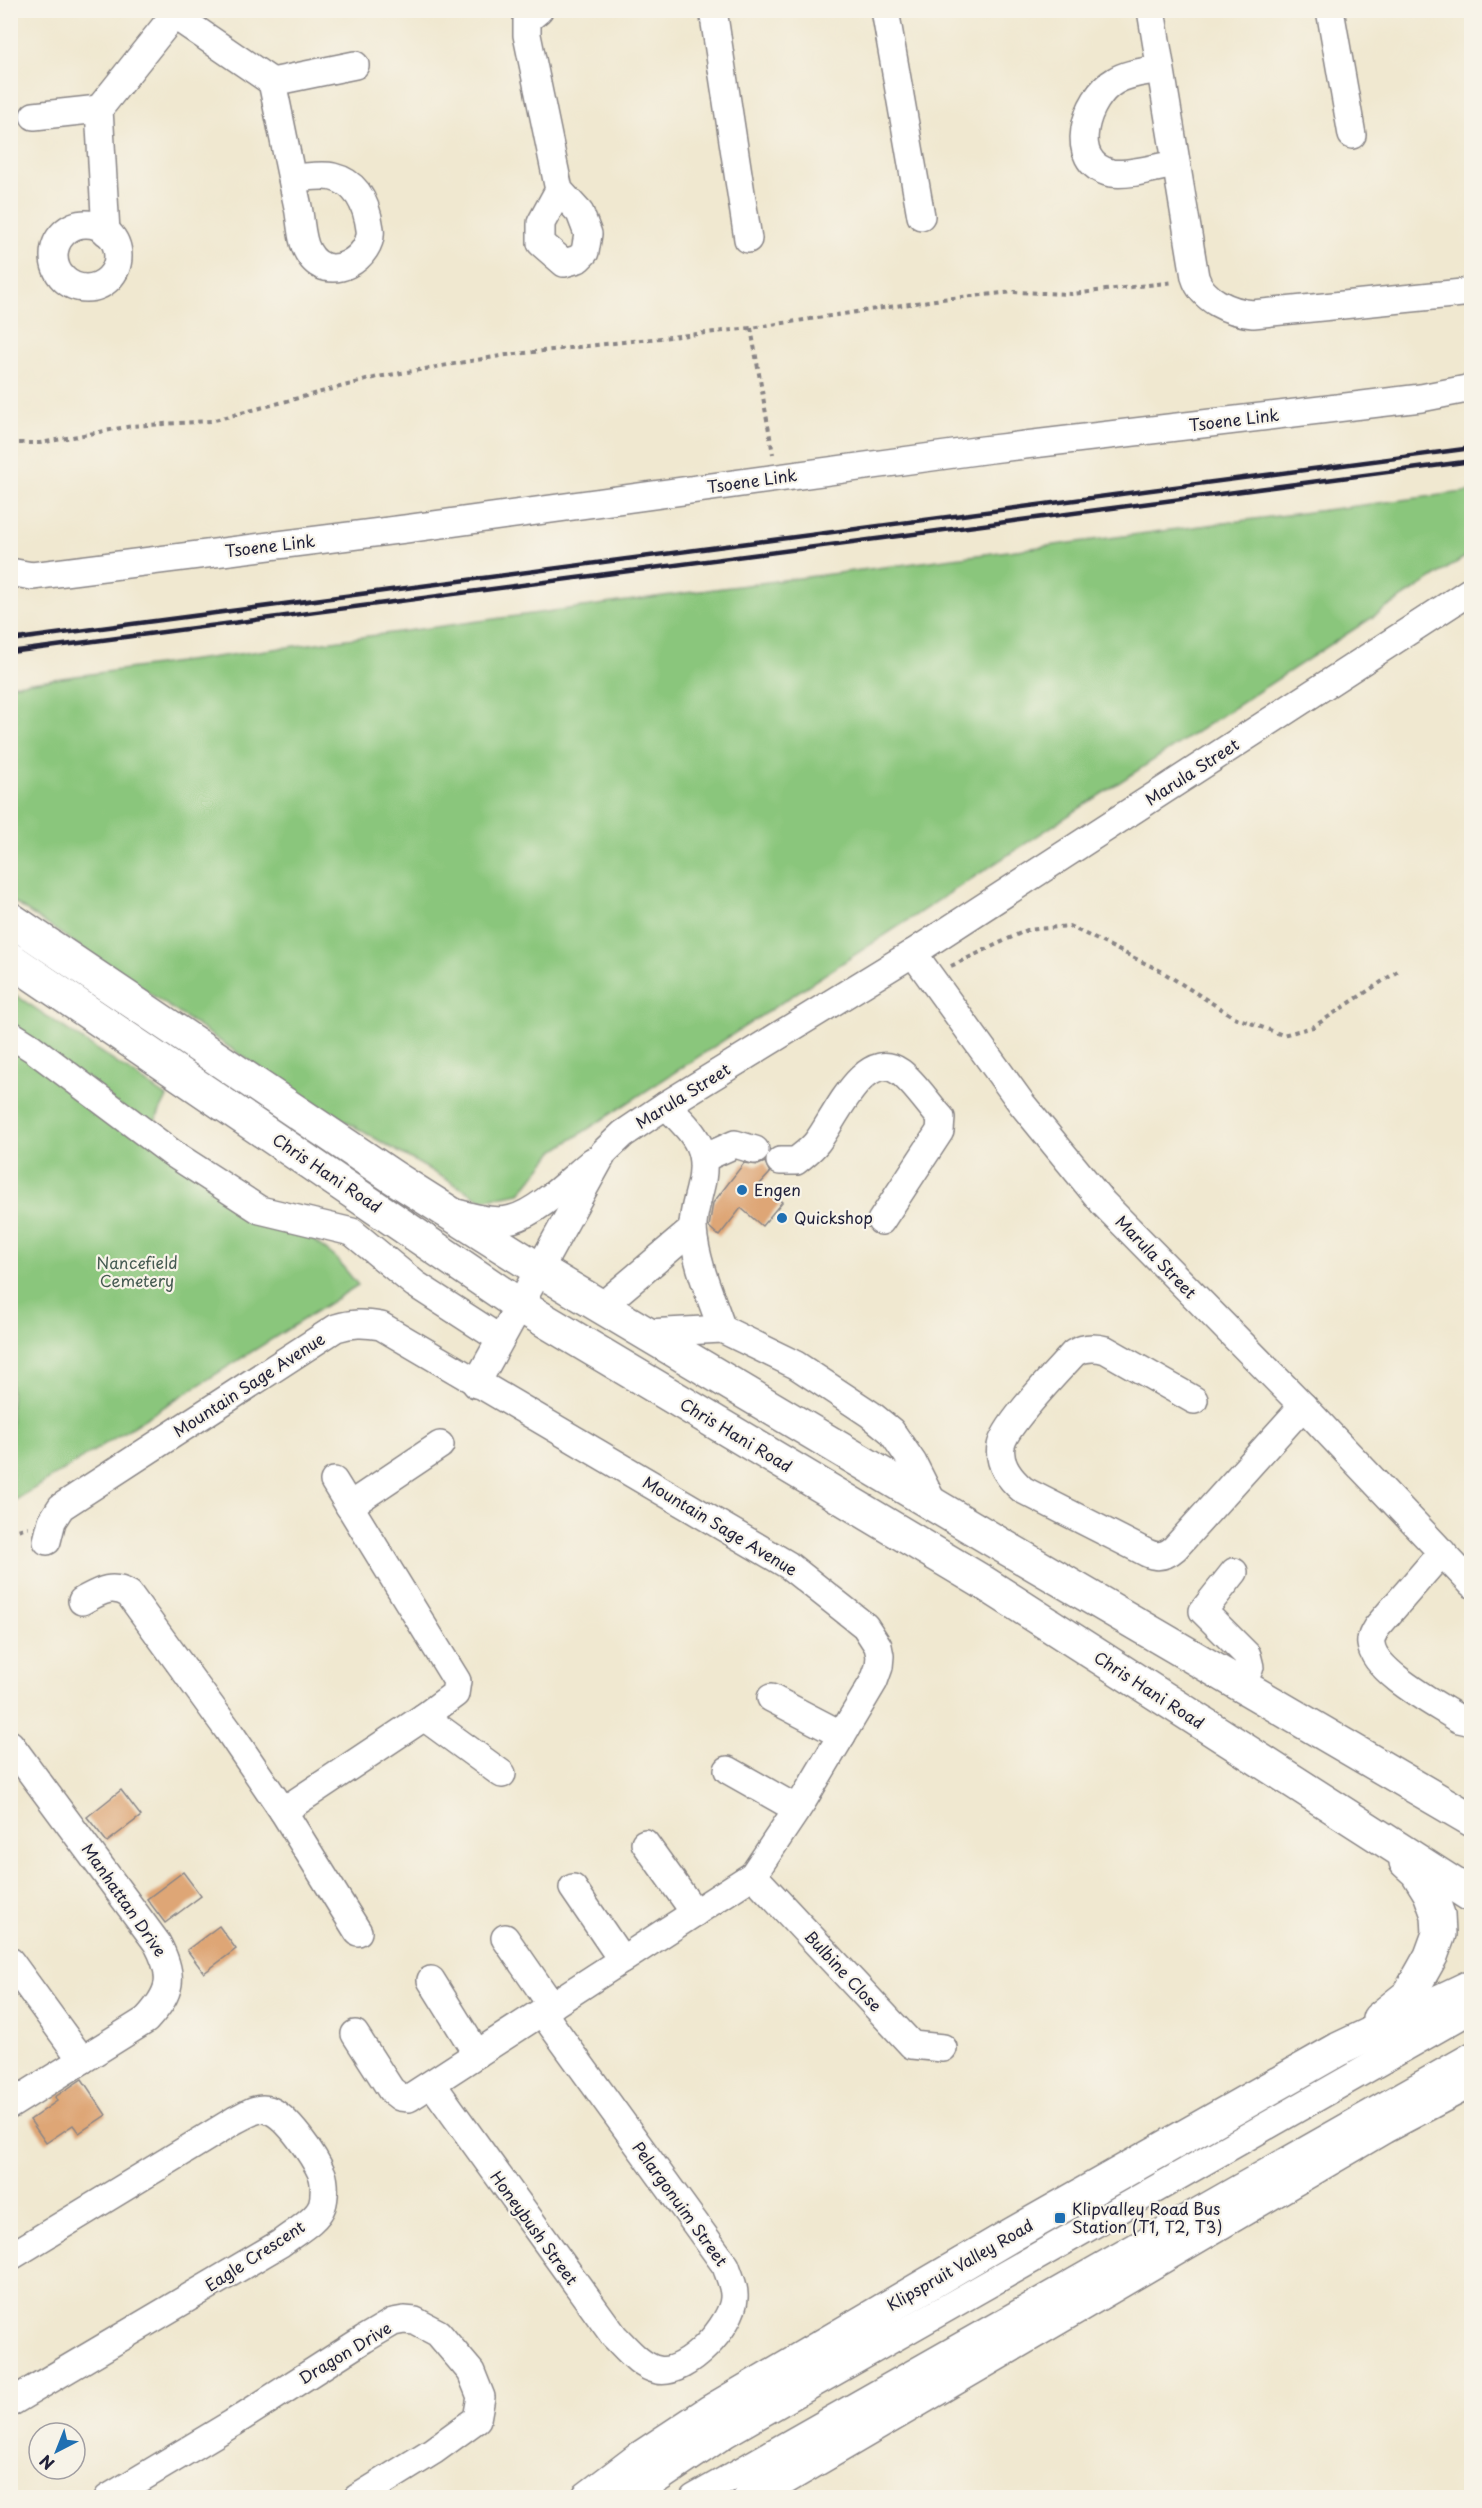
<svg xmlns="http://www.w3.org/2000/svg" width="1482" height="2508" font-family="'Playpen Sans',sans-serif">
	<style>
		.green { fill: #8ac67c; stroke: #56745c; stroke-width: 1.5 }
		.building { fill: #dea676 }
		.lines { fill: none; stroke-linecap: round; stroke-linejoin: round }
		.minor-casing { stroke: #898586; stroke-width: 30 }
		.major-casing { stroke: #898586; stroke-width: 36 }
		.path { stroke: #898586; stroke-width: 4; stroke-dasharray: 4.5 4.5; stroke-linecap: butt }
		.minor { stroke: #fff; stroke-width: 27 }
		.major { stroke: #fff; stroke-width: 33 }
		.rail { stroke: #22223b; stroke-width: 4.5 }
		.poi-dot { fill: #1f6fb2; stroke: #f7f3e8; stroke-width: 2 }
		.labels { text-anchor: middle; stroke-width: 4.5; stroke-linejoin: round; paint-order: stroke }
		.street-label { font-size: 16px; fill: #22223b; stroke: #f7f3e8 }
		.poi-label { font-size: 16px; fill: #22223b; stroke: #f7f3e8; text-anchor: start }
		.park-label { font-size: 16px; fill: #465b52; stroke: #f7f3e8 }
	</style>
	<rect width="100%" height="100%" fill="#f7f3e8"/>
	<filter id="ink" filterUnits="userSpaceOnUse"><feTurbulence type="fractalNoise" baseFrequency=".0167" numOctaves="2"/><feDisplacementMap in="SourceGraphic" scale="12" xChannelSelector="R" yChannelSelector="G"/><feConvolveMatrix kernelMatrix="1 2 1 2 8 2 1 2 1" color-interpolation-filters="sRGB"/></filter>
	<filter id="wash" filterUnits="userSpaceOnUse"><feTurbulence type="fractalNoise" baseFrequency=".008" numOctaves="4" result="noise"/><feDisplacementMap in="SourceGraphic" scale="24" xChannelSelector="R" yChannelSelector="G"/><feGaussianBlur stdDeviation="1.35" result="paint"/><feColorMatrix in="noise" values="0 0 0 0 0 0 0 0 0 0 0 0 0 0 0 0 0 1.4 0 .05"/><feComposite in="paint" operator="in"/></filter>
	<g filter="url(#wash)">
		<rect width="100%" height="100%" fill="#f0e8d0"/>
		<g class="green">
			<path d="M1471,491V553L554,1151L520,1193L482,1200L303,1097L11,900L10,685L715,589Z"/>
			<path d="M11,992L167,1097L152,1127L259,1198L335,1257L358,1285L11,1503Z"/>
		</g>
		<g id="blocks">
			<g class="building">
				<path d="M765,1162L770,1173L760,1184L782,1202L762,1226L741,1208L719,1236L709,1227L713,1203L744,1163L758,1165Z"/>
				<path d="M121,1790L141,1816L107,1842L87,1817Z"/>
				<path d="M183,1872L201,1896L165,1923L147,1899Z"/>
				<path d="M219,1926L236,1949L204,1973L187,1950Z"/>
				<path d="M82,2079L106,2115L79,2133L73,2125L46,2143L30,2120L57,2101L55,2097Z"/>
			</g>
		</g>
	</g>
	<g filter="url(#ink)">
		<use href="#blocks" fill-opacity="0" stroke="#898586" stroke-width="1.5"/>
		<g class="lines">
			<defs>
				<g id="minor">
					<path d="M174,10V15L272,82C281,124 289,166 298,207C301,221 301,241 308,252C328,288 374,256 370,229C367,206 358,183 333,177C321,174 304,178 292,178"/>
					<path d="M539,10L527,20V35L559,190L580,213L588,234L585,252L578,259L564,263L541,243V223L559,190"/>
					<path d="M713,10L748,239"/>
					<path d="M885,10L921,216"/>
					<path d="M1151,10L1195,277C1202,300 1230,312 1253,314L1472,292"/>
					<path d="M1330,10L1352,135"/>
					<path d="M1160,69C1145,72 1127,73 1115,81C1086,97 1065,163 1111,173C1128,176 1158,167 1175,164"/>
					<path d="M272,82L355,65"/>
					<path d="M34,116L99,109"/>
					<circle cx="86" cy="256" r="32"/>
					<path d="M106,232L99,109L174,15"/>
					<path d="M10,572L32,576L405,529L983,450L1421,398L1472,388"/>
					<path d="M913,953L1022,1104L1103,1203L1303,1406L1472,1584"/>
					<path d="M10,1034L32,1048L172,1153L260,1210L352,1232L415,1284L500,1339"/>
					<path d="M666,1105C693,1133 711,1147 700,1189C697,1202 692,1217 693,1230C696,1264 711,1297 722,1329"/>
					<path d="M704,1158L735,1144L755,1150"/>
					<path d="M780,1161H796C803,1155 811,1150 817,1142C834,1121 864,1046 900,1072C914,1082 929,1105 941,1118L940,1131L881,1221"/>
					<path d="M456,1213C474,1217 494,1224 512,1219C539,1212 571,1179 593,1161"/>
					<path d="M602,1306L693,1229"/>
					<path d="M648,1333L722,1329L796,1365L870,1414L891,1431L913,1463L933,1503"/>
					<path d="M476,1384L604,1152L623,1134L666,1105L913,953L1472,590"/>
					<path d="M1194,1400L1106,1350C1095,1347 1084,1347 1074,1353C1059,1370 1004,1426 1001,1446C998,1464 1010,1479 1023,1490L1147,1553C1158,1558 1166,1556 1175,1548L1303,1406"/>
					<path d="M334,1481L457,1681L455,1694L424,1717"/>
					<path d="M349,1506L440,1445"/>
					<path d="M47,1541L52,1521L61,1507L336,1328C352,1323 364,1323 381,1326L788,1565L865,1626L878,1646L880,1656L879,1667L874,1681L802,1802L753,1875L409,2098L400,2097L391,2090L355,2034"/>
					<path d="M1442,1552L1377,1627C1374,1632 1370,1638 1371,1644C1374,1672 1436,1704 1459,1719L1472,1722"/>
					<path d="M1234,1572L1203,1611L1247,1655L1250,1667L1242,1685"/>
					<path d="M82,1601C99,1592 111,1583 129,1594L228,1730L283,1811L424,1717L502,1774"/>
					<path d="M771,1698L842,1735"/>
					<path d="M10,1744L157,1943C175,1977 172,1992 146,2020L10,2105"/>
					<path d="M728,1770L797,1809"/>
					<path d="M283,1811L358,1932"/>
					<path d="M645,1843L695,1913"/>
					<path d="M753,1875L912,2045L943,2048"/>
					<path d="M573,1888L622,1960"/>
					<path d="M505,1938L552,2006"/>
					<path d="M10,1961L82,2060"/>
					<path d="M431,1980L477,2054"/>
					<path d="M432,2084L614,2336C627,2349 640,2366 658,2370C686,2376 733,2324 734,2298C735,2287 729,2276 726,2266L542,2012"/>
					<path d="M10,2257L235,2120C246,2115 257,2106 269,2110C287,2116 314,2156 322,2174C325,2182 325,2197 322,2206C317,2221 293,2233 281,2243L10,2403"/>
					<path d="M108,2498L233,2423L364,2339L393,2322L404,2320L415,2321L438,2333L471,2372L481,2397L477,2419L433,2451L357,2498"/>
					<path d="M630,2498L725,2434L1472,2009"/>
					<path d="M694,2498L1472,2056"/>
				</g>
				<g id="major">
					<path d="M10,919L393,1177L538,1269L1003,1546L1472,1820"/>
					<path d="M10,959L519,1305L981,1581L1472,1896"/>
					<path d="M1379,2019L1409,1995L1431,1956L1439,1934L1438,1915L1430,1893L1417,1872L1406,1862"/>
					<path d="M588,2498L642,2457L710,2412L1013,2234L1339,2049L1472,1986"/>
					<path d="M750,2498L1383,2127L1472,2080"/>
				</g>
			</defs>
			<use href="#minor" class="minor-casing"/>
			<use href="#major" class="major-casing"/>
			<g class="path">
				<path d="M751,328L773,454"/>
				<path d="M10,443H40L132,426L211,421L378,377L506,355L751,328L942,299L1014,292L1072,294L1174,282"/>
				<path d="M951,966L1027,930L1069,926L1161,971L1234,1017L1283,1035L1313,1027L1398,971"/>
				<path d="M10,1532L28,1527"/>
			</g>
			<use href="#minor" class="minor"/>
			<use href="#major" class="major"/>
			<g class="rail">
				<path d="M10,640L1472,448"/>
				<path d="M10,652L1472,461"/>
			</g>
		</g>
	</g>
	<g class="poi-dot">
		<circle cx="742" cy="1190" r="6"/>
		<circle cx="782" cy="1218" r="6"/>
		<rect x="1054" y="2212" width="12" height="12" rx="3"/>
	</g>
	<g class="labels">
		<g class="street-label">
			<text transform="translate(1234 420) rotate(-7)" y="6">Tsoene Link</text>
			<text transform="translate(752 481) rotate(-8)" y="6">Tsoene Link</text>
			<text transform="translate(270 546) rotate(-7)" y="6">Tsoene Link</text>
			<text transform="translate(1192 772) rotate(-33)" y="6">Marula Street</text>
			<text transform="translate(683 1096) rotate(-32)" y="6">Marula Street</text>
			<text transform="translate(327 1173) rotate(34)" y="6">Chris Hani Road</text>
			<text transform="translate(1156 1257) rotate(46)" y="6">Marula Street</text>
			<text transform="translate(249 1385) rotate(-33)" y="6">Mountain Sage Avenue</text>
			<text transform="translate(736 1435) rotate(31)" y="6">Chris Hani Road</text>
			<text transform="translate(720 1526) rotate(31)" y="6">Mountain Sage Avenue</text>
			<text transform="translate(1149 1690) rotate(33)" y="6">Chris Hani Road</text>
			<text transform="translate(124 1900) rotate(55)" y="6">Manhattan Drive</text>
			<text transform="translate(843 1971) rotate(47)" y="6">Bulbine Close</text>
			<text transform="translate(680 2204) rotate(54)" y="6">Pelargonuim Street</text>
			<text transform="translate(534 2228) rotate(54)" y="6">Honeybush Street</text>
			<text transform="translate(255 2256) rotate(-33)" y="6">Eagle Crescent</text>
			<text transform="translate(960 2265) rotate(-30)" y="6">Klipspruit Valley Road</text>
			<text transform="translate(345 2353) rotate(-31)" y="6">Dragon Drive</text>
		</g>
		<g class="poi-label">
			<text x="754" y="1196">Engen</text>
			<text x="794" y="1224">Quickshop</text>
			<text x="1072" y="2215">Klipvalley Road Bus<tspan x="1072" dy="18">Station (T1, T2, T3)</tspan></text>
		</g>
		<g class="park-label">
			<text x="137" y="1269">Nancefield<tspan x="137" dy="18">Cemetery</tspan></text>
		</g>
	</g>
	<rect width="1482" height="2508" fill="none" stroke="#f7f3e8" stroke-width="36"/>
	<g transform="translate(57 2451) rotate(222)"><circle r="28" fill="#f7f3e8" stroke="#a29fa3" stroke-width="1.5"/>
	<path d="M0-4.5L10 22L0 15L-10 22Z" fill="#1f6fb2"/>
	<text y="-9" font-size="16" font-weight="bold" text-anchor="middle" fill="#22223b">N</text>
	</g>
</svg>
